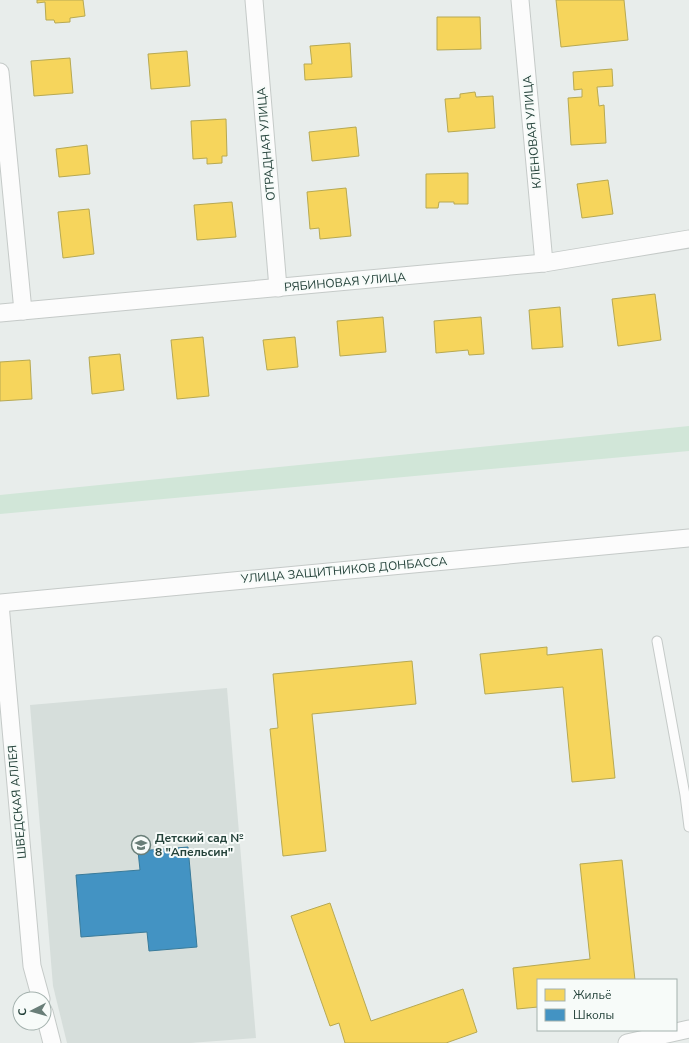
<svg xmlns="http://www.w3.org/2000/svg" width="689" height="1043" font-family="'Nunito Sans',sans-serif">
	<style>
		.built { fill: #d6dedb }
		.green { fill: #d1e6d8 }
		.homes { fill: #f6d55c; stroke: #b7a952 }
		.schools { fill: #4393c3; stroke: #3a7b9a }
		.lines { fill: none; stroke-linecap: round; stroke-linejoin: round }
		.lane-casing { stroke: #c5cac8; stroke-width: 11 }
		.street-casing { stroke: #c5cac8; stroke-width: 19 }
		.lane { stroke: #fcfcfc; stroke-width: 9 }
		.street { stroke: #fcfcfc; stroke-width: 17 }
		.labels { text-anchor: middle; stroke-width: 4; stroke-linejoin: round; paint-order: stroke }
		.street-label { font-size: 12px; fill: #24423a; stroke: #f7fbf9 }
		.poi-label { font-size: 12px; font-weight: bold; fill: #24423a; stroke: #f7fbf9; text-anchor: start }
	</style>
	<rect width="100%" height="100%" fill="#e8edeb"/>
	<path class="built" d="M227,688L256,1038L190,1043H67L53,986L30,705Z"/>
	<path class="green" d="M689,426V451L0,514V495Z"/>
	<g class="homes">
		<path d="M37,0H83L85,16L70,18V22L55,23L54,20H46L45,2L37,3Z"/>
		<path d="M556,0H624L628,40L561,47Z"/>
		<path d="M437,17H480L481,49L437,50Z"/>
		<path d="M350,43L352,77L305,80L304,64H312L310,46Z"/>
		<path d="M187,51L190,86L151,89L148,54Z"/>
		<path d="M70,58L73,93L34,96L31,61Z"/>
		<path d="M612,69L613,86L597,87L599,106L604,105L606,143L571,145L568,98L582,97V89L574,90L573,72Z"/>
		<path d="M475,92L476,97L493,96L495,128L448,132L445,99L460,98V94Z"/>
		<path d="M226,119L227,156H222V163L207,164V158L193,159L191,121Z"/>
		<path d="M356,127L359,156L312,161L309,132Z"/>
		<path d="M87,145L90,174L59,177L56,149Z"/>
		<path d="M468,173V204H454V202H439L438,208H426V174Z"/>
		<path d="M608,180L613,214L582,218L577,184Z"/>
		<path d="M346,188L351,236L320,239L319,228L310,229L307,192Z"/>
		<path d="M232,202L236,237L197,240L194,205Z"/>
		<path d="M89,209L94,254L63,258L58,212Z"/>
		<path d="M655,294L661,340L618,346L612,299Z"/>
		<path d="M560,307L563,347L532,349L529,310Z"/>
		<path d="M383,317L386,352L340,356L337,321Z"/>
		<path d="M481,317L484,354L469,355L468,350L436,353L434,321Z"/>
		<path d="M203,337L209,396L177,399L171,340Z"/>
		<path d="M295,337L298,367L267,370L263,340Z"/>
		<path d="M120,354L124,390L92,394L89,357Z"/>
		<path d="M30,360L32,399L0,401V362Z"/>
		<path d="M547,647V655L602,649L615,778L572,782L563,687L485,694L480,654Z"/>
		<path d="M412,661L416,704L312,714L326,851L283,856L270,729L278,728L273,674Z"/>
		<path d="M622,860L635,980H538V1007L517,1009L513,968L590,959L580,864Z"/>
		<path d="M330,903L371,1021L463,989L477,1032L446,1043H345L339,1023L330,1026L291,916Z"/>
	</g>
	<path class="schools" d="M188,847L197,947L149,951L147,932L81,937L76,875L140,870L138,851Z"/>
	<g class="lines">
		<defs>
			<path id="lane" d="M657,641L685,795L689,827"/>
			<g id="street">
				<path d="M254,0L278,288"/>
				<path d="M520,0L544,263"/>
				<path d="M0,72L23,311"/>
				<path d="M0,313L544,263L689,239"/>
				<path d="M0,603L689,538"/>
				<path d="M0,604L32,966L41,999"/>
				<path d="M44,1012L52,1043"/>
				<path d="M627,1043L689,1029"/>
			</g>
		</defs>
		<use href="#lane" class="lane-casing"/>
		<use href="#street" class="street-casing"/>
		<use href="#lane" class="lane"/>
		<use href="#street" class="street"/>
	</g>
	<defs>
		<symbol id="school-ring" viewBox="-11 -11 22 22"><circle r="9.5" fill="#f7fbf9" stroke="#697e78" stroke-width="1.5"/><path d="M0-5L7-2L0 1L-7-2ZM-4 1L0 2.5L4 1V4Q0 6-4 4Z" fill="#697e78"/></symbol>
	</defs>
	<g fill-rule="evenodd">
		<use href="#school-ring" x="130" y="834" width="22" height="22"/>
	</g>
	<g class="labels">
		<g class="street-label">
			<text transform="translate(532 132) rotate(-95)" y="4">КЛЕНОВАЯ УЛИЦА</text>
			<text transform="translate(266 144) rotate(-95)" y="4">ОТРАДНАЯ УЛИЦА</text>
			<text transform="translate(345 282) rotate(-5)" y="4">РЯБИНОВАЯ УЛИЦА</text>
			<text transform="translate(344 570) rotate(-5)" y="4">УЛИЦА ЗАЩИТНИКОВ ДОНБАССА</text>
			<text transform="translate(17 802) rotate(-95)" y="4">ШВЕДСКАЯ АЛЛЕЯ</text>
		</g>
		<g class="poi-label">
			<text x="155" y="842">Детский сад №<tspan x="155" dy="14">8 "Апельсин"</tspan></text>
		</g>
	</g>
	<rect x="537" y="979" width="140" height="52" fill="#f7fbf9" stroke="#a3b1ad"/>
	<rect x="545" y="989" width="20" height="12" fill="#f6d55c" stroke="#a3b1ad"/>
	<text x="573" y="999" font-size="12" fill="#24423a">Жильё</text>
	<rect x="545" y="1009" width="20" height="12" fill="#4393c3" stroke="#a3b1ad"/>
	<text x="573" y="1019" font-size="12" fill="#24423a">Школы</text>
	<g transform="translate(32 1011) rotate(264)"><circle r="19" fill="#f7fbf9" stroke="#a3b1ad"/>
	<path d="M0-3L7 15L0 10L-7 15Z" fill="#697e78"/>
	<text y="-6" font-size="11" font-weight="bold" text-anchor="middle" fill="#24423a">С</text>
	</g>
</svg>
